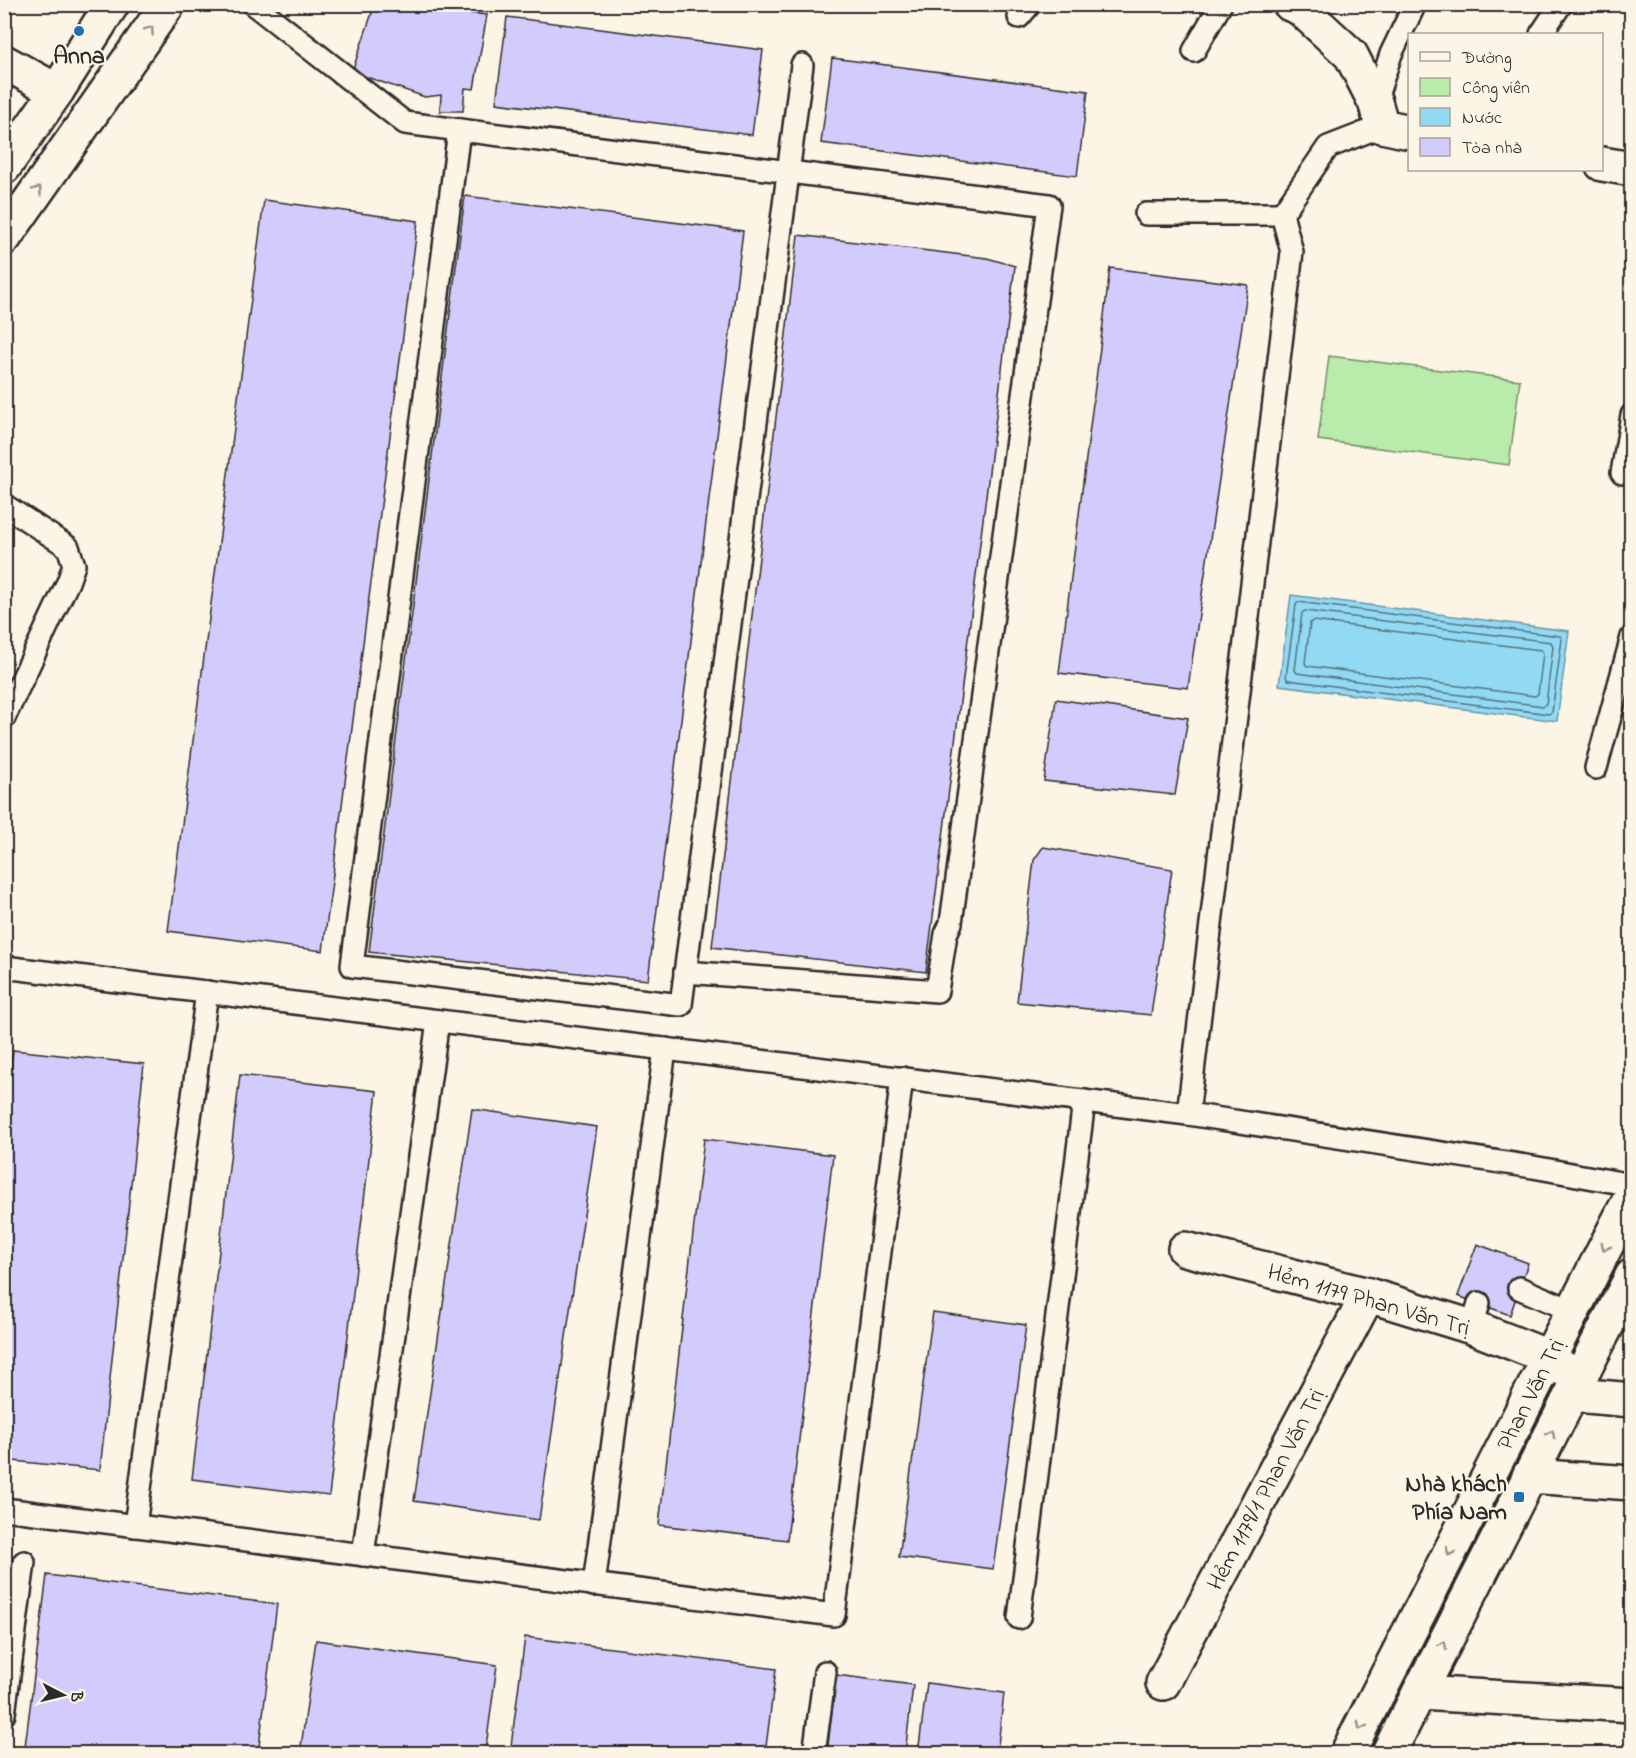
<svg xmlns="http://www.w3.org/2000/svg" width="1636" height="1758" font-family="'Indie Flower',sans-serif">
	<style>
		.green { fill: #b9ebab; stroke: #728b6b; stroke-width: 1.5 }
		.water { fill: #92daf4; stroke: #6994a4; stroke-width: 1.5 }
		.lines { fill: none; stroke-linecap: round; stroke-linejoin: round }
		.shore { stroke: #54717b; stroke-width: 1.5 }
		.building { fill: #d4cbfd; stroke: #2b2b2b; stroke-width: 1.5 }
		.service-casing { stroke: #2b2b2b; stroke-width: 26 }
		.minor-casing { stroke: #2b2b2b; stroke-width: 38 }
		.secondary-casing { stroke: #2b2b2b; stroke-width: 38 }
		.primary-casing { stroke: #2b2b2b; stroke-width: 38 }
		.service { stroke: #fcf5e5; stroke-width: 21 }
		.minor { stroke: #fcf5e5; stroke-width: 33 }
		.secondary { stroke: #fcf5e5; stroke-width: 33 }
		.primary { stroke: #fcf5e5; stroke-width: 33 }
		.oneway { stroke: #949088 }
		.poi-dot { fill: #1f6fb2; stroke: #fcf5e5; stroke-width: 2 }
		.labels { text-anchor: middle; stroke-width: 4.5; stroke-linejoin: round; paint-order: stroke }
		.poi-label { font-size: 24px; font-weight: bold; fill: #2b2b2b; stroke: #fcf5e5 }
		.street-label { font-size: 24px; fill: #2b2b2b; stroke: #fcf5e5 }
	</style>
	<rect width="100%" height="100%" fill="#fcf5e5"/>
	<filter id="ink" filterUnits="userSpaceOnUse"><feTurbulence type="fractalNoise" baseFrequency=".0167" numOctaves="2"/><feDisplacementMap in="SourceGraphic" scale="12" xChannelSelector="R" yChannelSelector="G"/><feConvolveMatrix kernelMatrix="1 2 1 2 8 2 1 2 1" color-interpolation-filters="sRGB"/></filter>
	<g filter="url(#ink)">
		<path class="green" d="M1329,356L1520,380L1509,465L1318,440Z"/>
		<path class="water" d="M1291,595L1569,631L1557,721L1279,685Z"/>
		<g class="lines">
			<g class="shore">
				<path d="M1298,602L1560,636L1562,639L1552,712L1549,714L1288,680L1286,677L1296,605Z"/>
				<path d="M1305,611L1551,642L1553,646L1546,704L1543,706L1297,673L1295,670L1302,613Z"/>
				<path d="M1313,621L1541,650L1543,653L1538,694L1535,696L1307,666L1305,663L1310,623Z"/>
			</g>
		</g>
		<g class="building">
			<path d="M375,4H413L441,10L487,15L474,89L465,88L463,111H440L441,95L425,97L352,72Z"/>
			<path d="M507,17L763,50L752,135L496,103Z"/>
			<path d="M832,58L1088,91L1077,176L821,143Z"/>
			<path d="M465,196L743,231L648,980L369,952Z"/>
			<path d="M264,200L418,221L323,951L168,931Z"/>
			<path d="M798,235L987,258L1015,266L926,972L712,947Z"/>
			<path d="M1110,268L1248,285L1188,688L1059,673Z"/>
			<path d="M1056,699L1188,718L1175,795L1044,781Z"/>
			<path d="M1043,847L1172,869L1151,1015L1017,1002L1034,860Z"/>
			<path d="M13,1050L144,1064L100,1470L4,1460V1125Z"/>
			<path d="M240,1075L377,1091L329,1496L192,1479Z"/>
			<path d="M472,1109L597,1127L539,1520L414,1501Z"/>
			<path d="M704,1139L833,1155L787,1540L659,1525Z"/>
			<path d="M1477,1244L1528,1263L1510,1315L1458,1296Z"/>
			<path d="M933,1312L1026,1325L993,1569L899,1557Z"/>
			<path d="M47,1575L277,1604L258,1754H24Z"/>
			<path d="M525,1637L776,1669L765,1754H510Z"/>
			<path d="M316,1640L497,1665L485,1754H300Z"/>
			<path d="M836,1675L913,1685L905,1754H827Z"/>
			<path d="M927,1683L1004,1693L997,1754H918Z"/>
		</g>
		<g class="lines">
			<defs>
				<g id="service">
					<path d="M253,4L405,123L1049,205L951,923L946,934L937,991L685,972"/>
					<path d="M1019,17L1030,4"/>
					<path d="M1541,34L1561,4"/>
					<path d="M1194,51L1221,4"/>
					<path d="M1375,102L1391,54L1415,4"/>
					<path d="M459,130L352,966L681,1005L802,65"/>
					<path d="M1146,214H1282L1292,252L1188,1114"/>
					<path d="M1282,214L1328,147L1382,126"/>
					<path d="M1622,473L1632,415"/>
					<path d="M4,505L68,547L74,565L68,582L4,718"/>
					<path d="M1596,768L1632,637"/>
					<path d="M4,967L1188,1114L1533,1167L1632,1185"/>
					<path d="M1519,1288L1573,1311"/>
					<path d="M1472,1327L1479,1303"/>
					<path d="M4,1509L834,1615L902,1078"/>
					<path d="M135,1526L207,992"/>
					<path d="M363,1555L438,1021"/>
					<path d="M594,1585L665,1049"/>
					<path d="M1019,1618L1084,1101"/>
					<path d="M4,1714L24,1562"/>
					<path d="M814,1754L825,1672"/>
				</g>
				<g id="minor">
					<path d="M1290,4L1300,8L1351,55L1375,102L1382,126L1410,132"/>
					<path d="M4,62L57,91"/>
					<path d="M1602,164L1632,169"/>
					<path d="M1185,1249L1368,1295L1472,1327L1549,1357L1578,1380L1587,1396L1632,1400"/>
					<path d="M1529,1476L1632,1483"/>
					<path d="M1163,1683L1368,1295"/>
					<path d="M1419,1693L1632,1705"/>
				</g>
				<g id="secondary">
					<path d="M1347,1754L1632,1195"/>
					<path d="M1388,1754L1632,1276"/>
				</g>
				<g id="primary">
					<path d="M4,167L57,91L112,4"/>
					<path d="M4,238L168,4"/>
				</g>
			</defs>
			<use href="#service" class="service-casing"/>
			<use href="#minor" class="minor-casing"/>
			<use href="#secondary" class="secondary-casing"/>
			<use href="#primary" class="primary-casing"/>
			<use href="#service" class="service"/>
			<use href="#minor" class="minor"/>
			<use href="#secondary" class="secondary"/>
			<use href="#primary" class="primary"/>
		</g>
		<defs><path id="oneway-chevron" d="M-2-3.5L2.5 0L-2 3.5" fill="none" stroke-width="1.6" stroke-linecap="round" stroke-linejoin="round" transform="scale(1.5)"/></defs>
		<g class="oneway">
			<use href="#oneway-chevron" transform="translate(150 30) rotate(-55)"/>
			<use href="#oneway-chevron" transform="translate(38 190) rotate(-55)"/>
			<use href="#oneway-chevron" transform="translate(1605 1247) rotate(117)"/>
			<use href="#oneway-chevron" transform="translate(1551 1434) rotate(-63)"/>
			<use href="#oneway-chevron" transform="translate(1450 1552) rotate(117)"/>
			<use href="#oneway-chevron" transform="translate(1443 1645) rotate(-63)"/>
			<use href="#oneway-chevron" transform="translate(1361 1726) rotate(117)"/>
		</g>
	</g>
	<g class="poi-dot">
		<circle cx="79" cy="31" r="6"/>
		<rect x="1513" y="1491" width="12" height="12" rx="3"/>
	</g>
	<g class="labels">
		<g class="poi-label">
			<text x="79" y="63">Anna</text>
			<text x="1507" y="1491" text-anchor="end">Nhà khách<tspan x="1507" dy="28">Phía Nam</tspan></text>
		</g>
		<g class="street-label">
			<text transform="translate(1369 1299) rotate(16)" y="8">Hẻm 1179 Phan Văn Trị</text>
			<text transform="translate(1530 1394) rotate(-63)" y="8">Phan Văn Trị</text>
			<text transform="translate(1265 1489) rotate(-62)" y="8">Hẻm 1179/1 Phan Văn Trị</text>
		</g>
	</g>
	<rect width="1636" height="1758" fill="none" stroke="#fcf5e5" stroke-width="24"/>
	<rect x="12" y="12" width="1612" height="1734" fill="none" stroke="#2b2b2b" stroke-width="2" filter="url(#ink)"/>
	<rect x="1408" y="33" width="195" height="138" fill="#fcf5e5" stroke="#a8a49b" stroke-width="1.5"/>
	<rect x="1420" y="52" width="30" height="9" fill="#fcf5e5" stroke="#a8a49b" stroke-width="1.5"/>
	<text x="1462" y="63" font-size="18" fill="#2b2b2b">Đường</text>
	<rect x="1420" y="78" width="30" height="18" fill="#b9ebab" stroke="#a8a49b" stroke-width="1.5"/>
	<text x="1462" y="93" font-size="18" fill="#2b2b2b">Công viên</text>
	<rect x="1420" y="108" width="30" height="18" fill="#92daf4" stroke="#a8a49b" stroke-width="1.5"/>
	<text x="1462" y="123" font-size="18" fill="#2b2b2b">Nước</text>
	<rect x="1420" y="138" width="30" height="18" fill="#d4cbfd" stroke="#a8a49b" stroke-width="1.5"/>
	<text x="1462" y="153" font-size="18" fill="#2b2b2b">Tòa nhà</text>
	<g transform="translate(63 1695) rotate(97)" stroke="#fcf5e5" stroke-width="4.5" paint-order="stroke">
	<path d="M0-4.5L10 22L0 15L-10 22Z" fill="#2b2b2b"/>
	<text y="-9" font-size="16" font-weight="bold" text-anchor="middle" fill="#2b2b2b">B</text>
	</g>
</svg>
